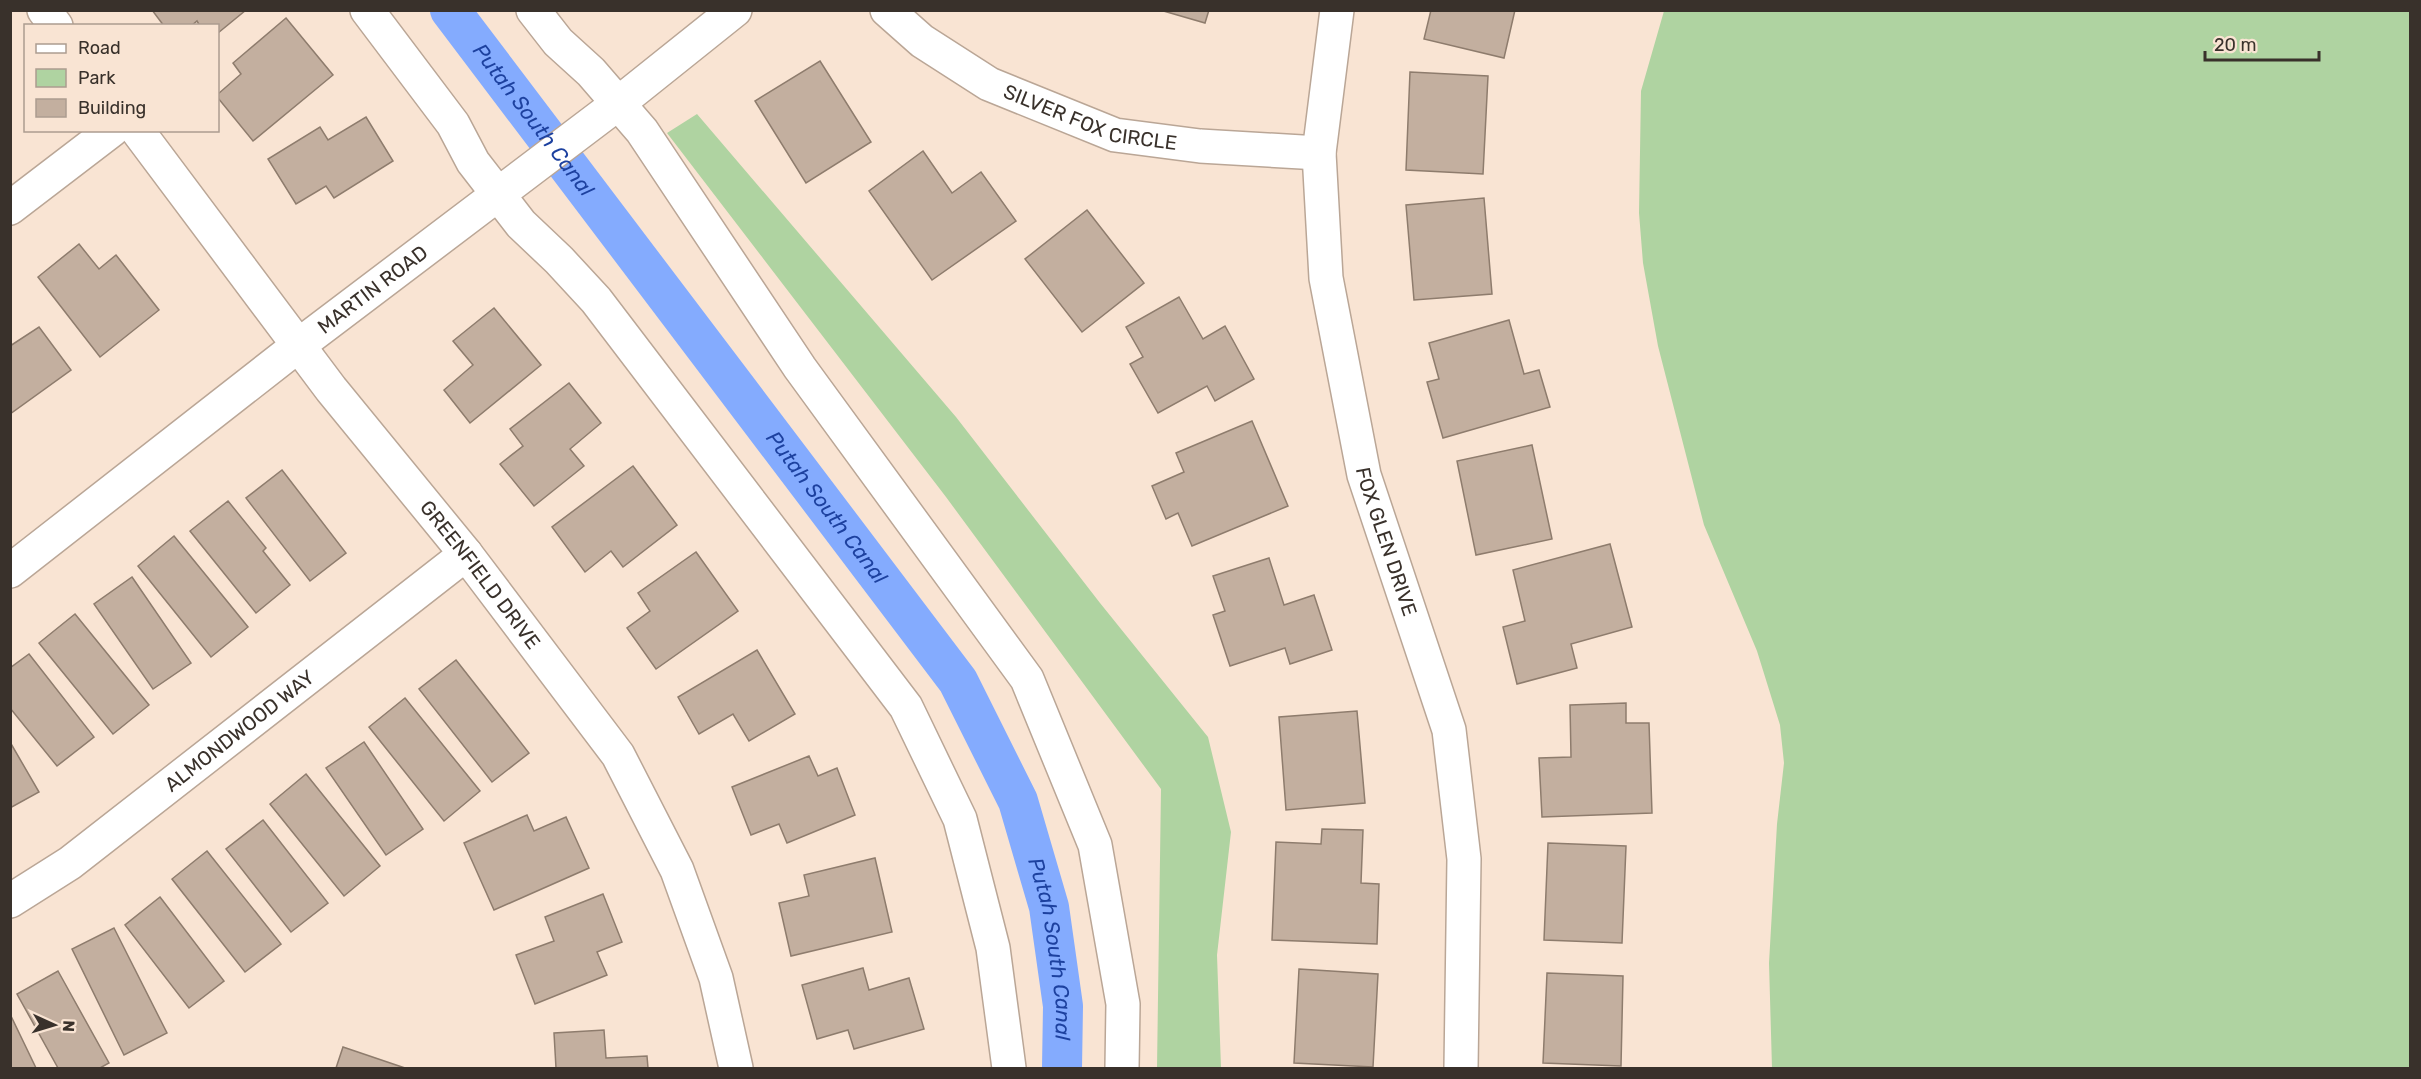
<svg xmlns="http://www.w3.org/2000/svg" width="2421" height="1079" font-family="Rubik,sans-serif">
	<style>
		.green { fill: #afd3a1 }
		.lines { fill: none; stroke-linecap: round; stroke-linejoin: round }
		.canal { stroke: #84abfe; stroke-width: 40 }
		.building { fill: #c3af9f; stroke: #8e7c6d; stroke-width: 1.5 }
		.minor-casing { stroke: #baa696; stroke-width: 36 }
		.minor { stroke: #fff; stroke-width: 33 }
		.labels { text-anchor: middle; stroke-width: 6; stroke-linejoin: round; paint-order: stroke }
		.street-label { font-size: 20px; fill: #39312b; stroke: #f9e4d3 }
		.water-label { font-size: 21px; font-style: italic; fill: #1d419f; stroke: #f9e4d3 }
	</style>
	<rect width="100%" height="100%" fill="#f9e4d3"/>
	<g class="green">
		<path d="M1664,11H2410V1068H1772L1769,963L1777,824L1784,763L1780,725L1757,651L1704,525L1658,346L1643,263L1639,213L1641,91Z"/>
		<path d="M697,114L956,417L1100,603L1208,737L1231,832L1217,955L1221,1068H1157L1161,789L946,497L667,133Z"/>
	</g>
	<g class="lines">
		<path class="canal" id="s1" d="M450,10L958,681L1018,801L1049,907L1063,1006L1062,1068"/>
	</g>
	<g class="building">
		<path d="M152,10H246L218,33V26H200L197,21L191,26H164Z"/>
		<path d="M1160,10H1209L1205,23Z"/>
		<path d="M1431,10H1515L1504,58L1424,39Z"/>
		<path d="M286,18L333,75L253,141L218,98V94L241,74L233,63Z"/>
		<path d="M820,61L871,142L806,183L755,101Z"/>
		<path d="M1410,72L1488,76L1483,174L1406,170Z"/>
		<path d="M366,117L393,161L334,198L326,186L296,204L268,159L320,127L328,140Z"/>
		<path d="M923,151L952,193L981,172L1016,221L932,280L869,191Z"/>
		<path d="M1484,198L1492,294L1414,300L1406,205Z"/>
		<path d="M1087,210L1144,283L1082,332L1025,259Z"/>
		<path d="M79,244L99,269L116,255L159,310L100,357L38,277Z"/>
		<path d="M1179,297L1203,339L1225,326L1254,379L1215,401L1207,386L1158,413L1130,364L1143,357L1126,327Z"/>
		<path d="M494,308L541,365L470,423L444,390L473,365L453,341Z"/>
		<path d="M1509,320L1524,374L1539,370L1550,407L1443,438L1427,382L1439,379L1429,343Z"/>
		<path d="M39,327L71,370L10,414V346Z"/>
		<path d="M569,383L601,423L570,449L584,466L534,506L500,464L523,446L510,429Z"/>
		<path d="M1252,421L1288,506L1192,546L1178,513L1166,519L1152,486L1184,472L1176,453Z"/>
		<path d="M1532,445L1552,539L1476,555L1457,461Z"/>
		<path d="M633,466L677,525L623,567L611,551L585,572L552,527Z"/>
		<path d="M282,470L346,553L310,581L246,498Z"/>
		<path d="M228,501L266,548L263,551L290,585L256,613L190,531Z"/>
		<path d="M174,536L248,627L211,657L138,566Z"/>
		<path d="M1610,544L1632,627L1571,644L1577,668L1517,684L1503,627L1525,621L1513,570Z"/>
		<path d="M696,552L738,611L656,669L627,628L650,611L638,593Z"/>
		<path d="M1269,558L1284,605L1314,595L1332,650L1290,664L1285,648L1230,666L1213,615L1225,611L1213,576Z"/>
		<path d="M132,577L191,663L153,689L94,604Z"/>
		<path d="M75,614L149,705L113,734L39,643Z"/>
		<path d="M757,650L795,714L749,741L733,714L699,734L678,697Z"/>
		<path d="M29,654L94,737L57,766L10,708V668Z"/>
		<path d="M456,660L529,753L492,782L419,689Z"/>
		<path d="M405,698L480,791L444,821L369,727Z"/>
		<path d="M1626,703V723H1649L1652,813L1542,817L1539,758L1571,757L1570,705Z"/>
		<path d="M1357,711L1365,803L1286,810L1279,717Z"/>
		<path d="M10,742L39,792L10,808Z"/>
		<path d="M364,742L423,829L386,855L326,768Z"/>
		<path d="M809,756L818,776L837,768L855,815L787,843L779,824L751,835L732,787Z"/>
		<path d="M306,774L380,866L344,896L270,804Z"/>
		<path d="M527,815L534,831L566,817L589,868L494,910L464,843Z"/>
		<path d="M263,820L328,903L291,932L226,849Z"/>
		<path d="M1322,829L1363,830L1361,883L1379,884L1377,944L1272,940L1276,842L1321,844Z"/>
		<path d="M1548,843L1626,846L1622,943L1544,940Z"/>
		<path d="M207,851L281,944L245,972L172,879Z"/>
		<path d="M875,858L892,932L791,956L779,903L809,896L804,875Z"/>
		<path d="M603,894L622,942L597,952L607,975L535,1004L516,955L554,941L545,917Z"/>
		<path d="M160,897L224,981L189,1008L125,925Z"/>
		<path d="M114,928L167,1033L124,1055L72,949Z"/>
		<path d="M863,968L869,990L909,978L924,1029L854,1049L848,1030L817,1039L802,985Z"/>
		<path d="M1299,969L1378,974L1373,1067L1294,1063Z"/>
		<path d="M58,971L109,1063L100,1068H58L17,994Z"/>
		<path d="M1547,973L1623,976L1621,1066L1543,1063Z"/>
		<path d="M10,1014L36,1068H10Z"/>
		<path d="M604,1030L606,1058L647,1056L648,1068H556L554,1033Z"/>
		<path d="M343,1047L405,1068H336Z"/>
	</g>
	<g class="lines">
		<defs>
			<g id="minor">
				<path d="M44,10L56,26"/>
				<path d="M367,10L453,124L473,162L521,224L559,260L596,300L906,707L960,819L993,948L1009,1068"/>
				<path d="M533,10L558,42L591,72L642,131L800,368L1027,679L1095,845L1123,1004L1122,1068"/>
				<path id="s2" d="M887,10L922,41L989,84L1115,135L1200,146L1319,153"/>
				<path id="s3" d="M1337,10L1319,153L1326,278L1364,475L1449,730L1464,859L1461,1068"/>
				<path id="s4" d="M137,130L331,389L466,554L618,755L677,870L716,978L736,1068"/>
				<path d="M10,208L112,130"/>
				<path id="s5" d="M10,571L299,345L620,102L735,10"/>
				<path id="s6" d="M10,901L70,863L466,554"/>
			</g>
		</defs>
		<use href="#minor" class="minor-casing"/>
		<use href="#minor" class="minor"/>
	</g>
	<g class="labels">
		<g class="street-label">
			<text dy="7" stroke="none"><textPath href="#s2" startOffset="234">SILVER FOX CIRCLE</textPath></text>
			<text dy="7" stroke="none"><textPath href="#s5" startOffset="459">MARTIN ROAD</textPath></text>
			<text dy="7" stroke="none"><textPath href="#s3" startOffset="540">FOX GLEN DRIVE</textPath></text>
			<text dy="7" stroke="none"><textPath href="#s4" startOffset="562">GREENFIELD DRIVE</textPath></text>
			<text dy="7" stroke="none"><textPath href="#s6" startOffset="286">ALMONDWOOD WAY</textPath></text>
		</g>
		<g class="water-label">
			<text dy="7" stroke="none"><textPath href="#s1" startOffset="138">Putah South Canal</textPath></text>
			<text dy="7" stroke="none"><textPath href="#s1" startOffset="624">Putah South Canal</textPath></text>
			<text dy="7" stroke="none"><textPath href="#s1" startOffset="1128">Putah South Canal</textPath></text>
		</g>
	</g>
	<rect width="2421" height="1079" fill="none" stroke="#39312b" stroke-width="24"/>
	<rect x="24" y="24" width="195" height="108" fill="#f9e4d3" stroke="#ac9c90" stroke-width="1.5"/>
	<rect x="36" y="44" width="30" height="9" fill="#ffffff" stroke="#ac9c90" stroke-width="1.5"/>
	<text x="78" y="54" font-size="18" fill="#39312b">Road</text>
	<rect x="36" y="69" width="30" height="18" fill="#afd3a1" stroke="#ac9c90" stroke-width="1.5"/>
	<text x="78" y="84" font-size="18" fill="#39312b">Park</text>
	<rect x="36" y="99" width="30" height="18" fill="#c3af9f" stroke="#ac9c90" stroke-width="1.5"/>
	<text x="78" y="114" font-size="18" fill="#39312b">Building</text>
	<g transform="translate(54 1025) rotate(94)" stroke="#f9e4d3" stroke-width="4.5" paint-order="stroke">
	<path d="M0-4.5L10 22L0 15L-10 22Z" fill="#39312b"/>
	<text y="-9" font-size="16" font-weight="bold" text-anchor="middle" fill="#39312b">N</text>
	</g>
	<path d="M2205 51v9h114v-9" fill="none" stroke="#39312b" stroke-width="3"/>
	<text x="2214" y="51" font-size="18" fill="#39312b" stroke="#f9e4d3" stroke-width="4.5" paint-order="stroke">20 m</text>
</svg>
